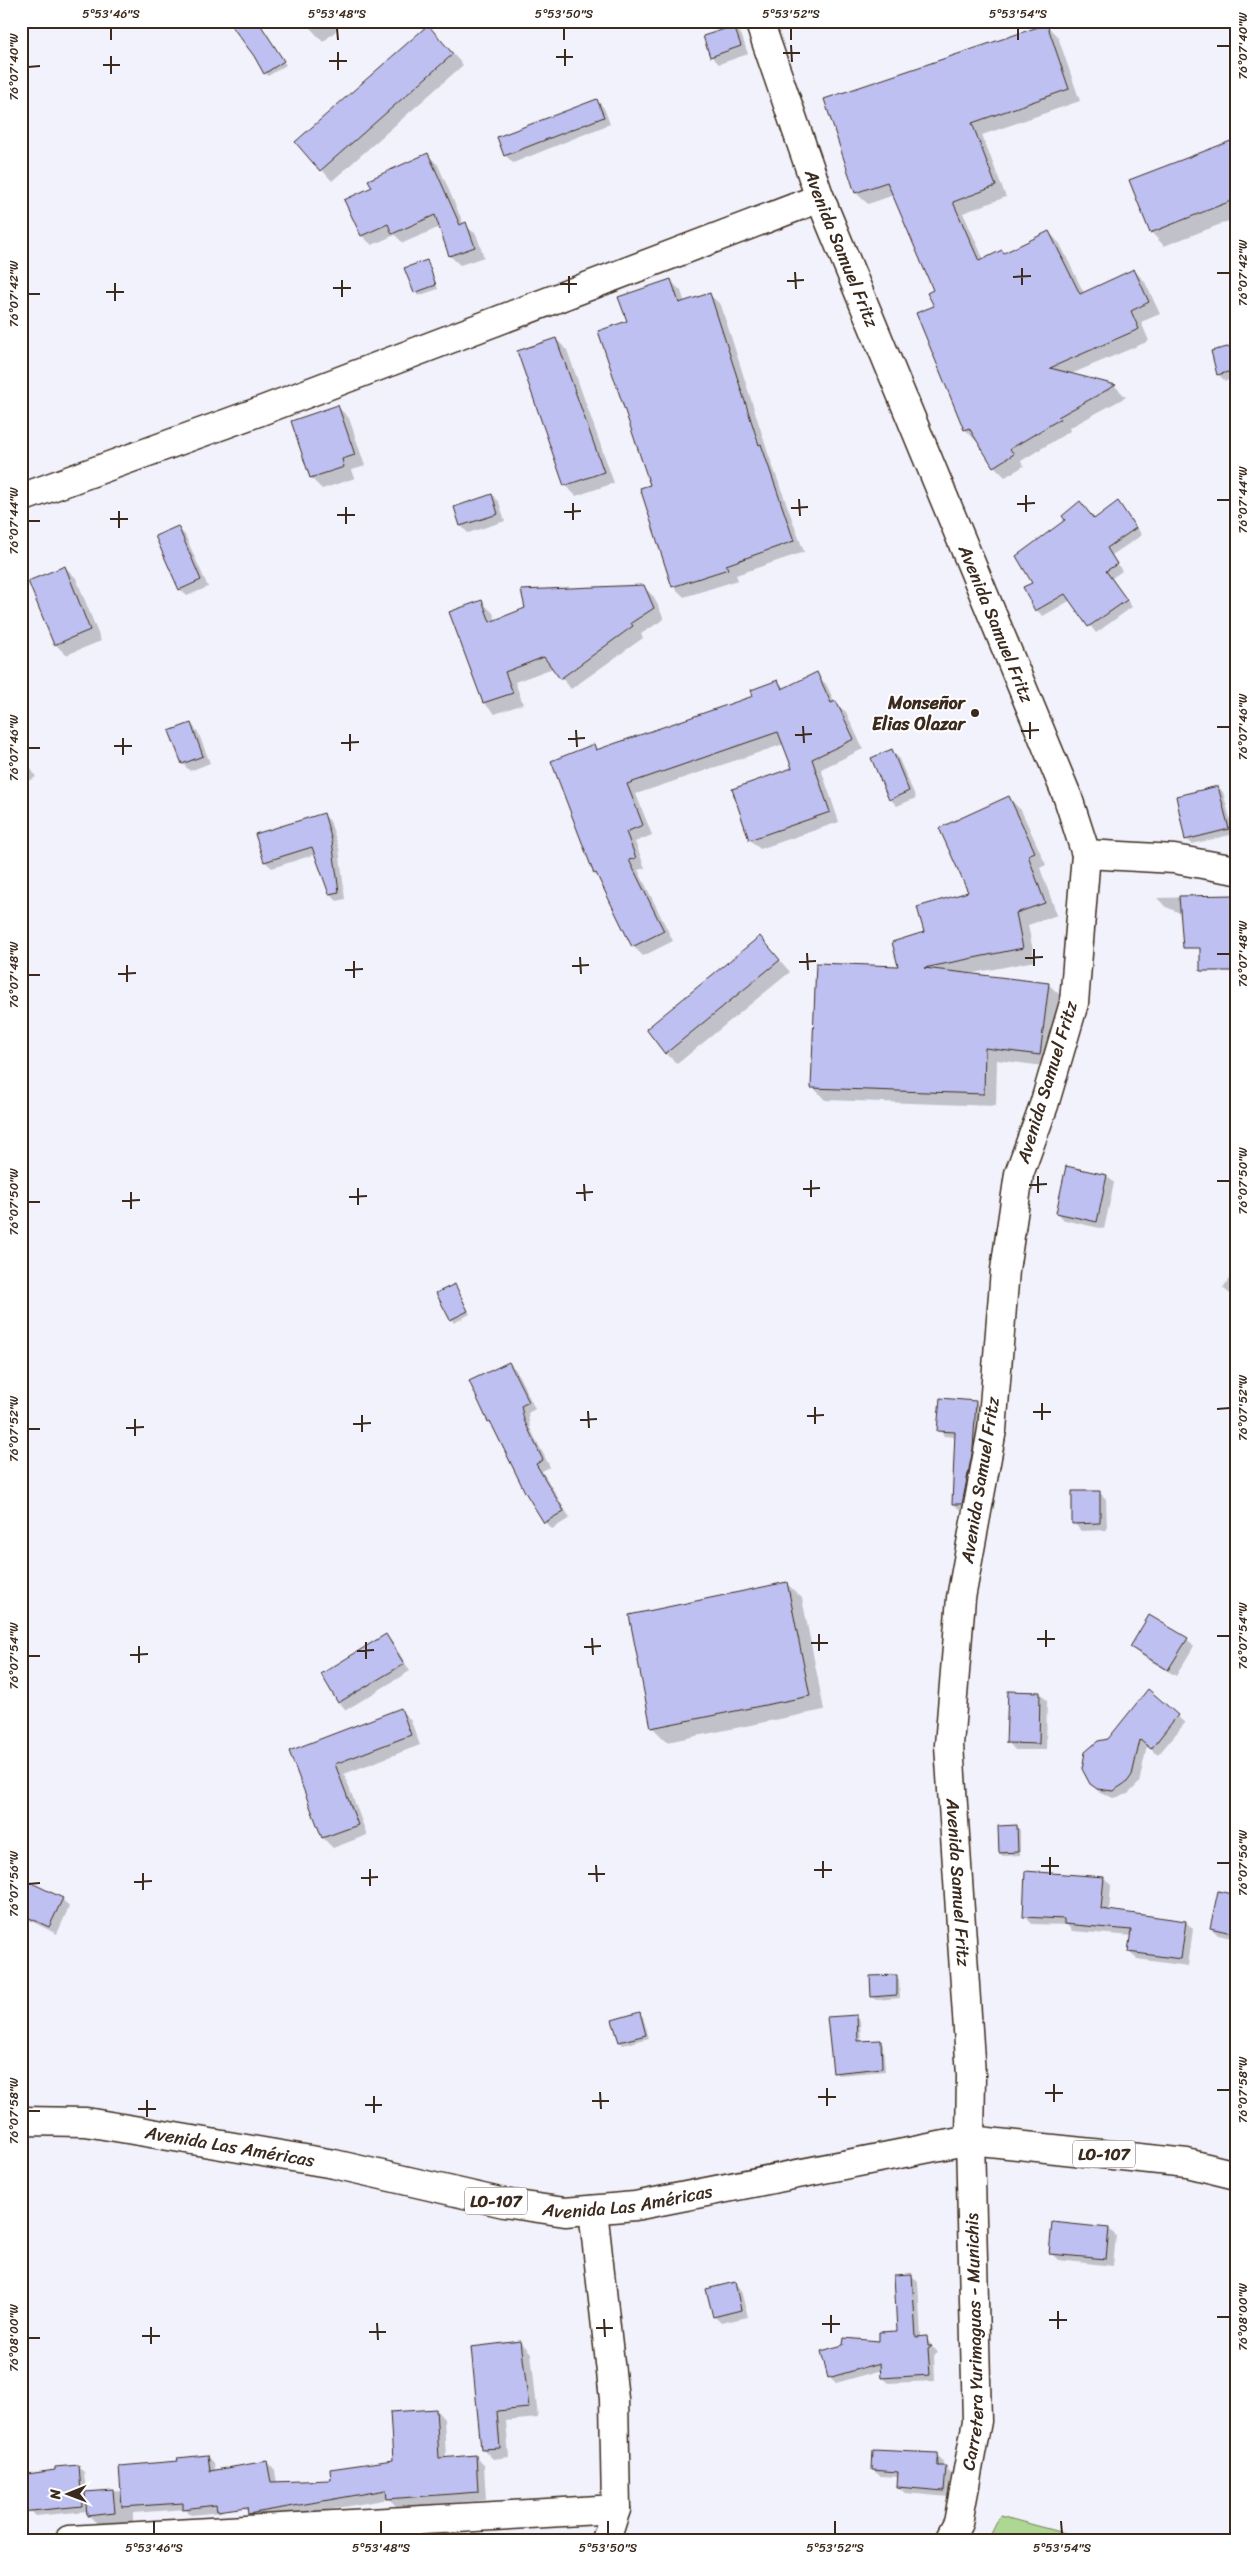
<svg xmlns="http://www.w3.org/2000/svg" width="1257" height="2561" font-family="Sriracha,sans-serif">
	<style>
		.green { fill: #aed794; stroke: #748059 }
		.shadow { fill: #0003 }
		.building { fill: #bec0f2; stroke: #3b2a1e }
		.lines { fill: none; stroke-linecap: round; stroke-linejoin: round }
		.minor-casing { stroke: #3b2a1e; stroke-width: 31 }
		.major-casing { stroke: #3b2a1e; stroke-width: 31 }
		.minor { stroke: #fff; stroke-width: 28 }
		.major { stroke: #fff; stroke-width: 28 }
		.ticks { fill: none; stroke: #3b2a1e; stroke-width: 2 }
		.poi-dot { fill: #3b2a1e; stroke: #fff; stroke-width: 2 }
		.labels { text-anchor: middle; stroke-width: 4; stroke-linejoin: round; paint-order: stroke }
		.shield { fill: #fff; stroke: #766a62; stroke-width: 1 }
		.shield-label { font-size: 16px; font-weight: bold; fill: #3b2a1e }
		.street-label { font-size: 18px; fill: #3b2a1e; stroke: #fff }
		.poi-label { font-size: 18px; font-weight: bold; fill: #3b2a1e; stroke: #fff; text-anchor: end }
		.neatline { fill: none; stroke: #3b2a1e; stroke-width: 2 }
		.ticks-label { font-size: 12px; text-anchor: middle; fill: #3b2a1e }
	</style>
	<rect width="100%" height="100%" fill="#f2f2fc"/>
	<filter id="ink" filterUnits="userSpaceOnUse"><feTurbulence type="fractalNoise" baseFrequency=".02" numOctaves="2"/><feDisplacementMap in="SourceGraphic" scale="10" xChannelSelector="R" yChannelSelector="G"/><feConvolveMatrix kernelMatrix="1 2 1 2 8 2 1 2 1" color-interpolation-filters="sRGB"/></filter>
	<g filter="url(#ink)">
		<path class="green" d="M1000,2516L1091,2540H988Z"/>
		<g class="shadow">
			<path d="M229,21H254L286,65L268,76Z"/>
			<path d="M304,21H330L338,29L323,42Z"/>
			<path d="M428,26L463,65L332,181L297,142Z"/>
			<path d="M1047,26L1058,37L1080,101L982,135L1006,197L963,213L984,260L1004,254L1049,232L1060,244L1084,293L1134,270L1145,282L1160,314L1141,322L1149,341L1071,374L1115,386L1126,397L1069,428L1070,431L1021,461L1024,466L1005,477L994,466L978,440L976,441L965,429L935,307V291L894,195L868,204L856,193L826,100Z"/>
			<path d="M734,27L741,34L748,54L719,64L712,57L705,37Z"/>
			<path d="M597,100L604,108L610,124L513,163L505,155Z"/>
			<path d="M1236,141V223L1234,219L1164,246L1151,232Z"/>
			<path d="M428,155L438,165L464,225L476,234L484,257L460,265L450,256L440,227L403,243L395,235L372,245L362,236L373,188Z"/>
			<path d="M427,261L438,289L418,296L406,269Z"/>
			<path d="M670,280L681,291L685,303L710,295L721,305L768,453L804,552L736,575L738,580L684,597L673,586L651,486L628,322Z"/>
			<path d="M556,339L567,350L614,483L576,496L565,485Z"/>
			<path d="M1236,346V379L1225,381L1218,374Z"/>
			<path d="M338,407L349,418L365,466L352,470L355,478L322,489L311,478L293,421Z"/>
			<path d="M492,495L499,502L505,521L468,533L461,526L455,507Z"/>
			<path d="M1080,503L1095,520L1118,503L1142,535L1112,555L1122,571L1112,578L1132,607L1096,633L1071,600L1043,616L1036,610L1033,583L1066,520Z"/>
			<path d="M178,528L185,535L208,587L187,596L180,589Z"/>
			<path d="M65,567L76,578L101,641L66,655L55,644Z"/>
			<path d="M643,586L654,597L664,619L641,634L643,638L571,689L553,668L515,682L523,704L495,714L484,703L451,613L482,602L493,613L496,621Z"/>
			<path d="M816,674L826,684L835,703L846,712L863,749L821,769L839,822L760,849L750,840L733,790L794,769L784,744L636,794L652,835L635,842L645,868L638,870L673,941L643,956L633,946L600,878L595,873L594,746L598,750L755,697L778,681L785,689Z"/>
			<path d="M191,724L198,732L210,763L190,771L183,764Z"/>
			<path d="M891,750L898,757L916,798L897,806L890,799Z"/>
			<path d="M21,752L36,777L21,785Z"/>
			<path d="M1218,787L1223,792L1234,834L1192,844L1187,839Z"/>
			<path d="M1008,797L1021,810L1046,865L1040,868L1057,915L1028,925L1035,961L968,974L1048,984L1061,996L1052,1067L997,1060L996,1106L825,1100L813,1087L926,933L970,893Z"/>
			<path d="M323,814L330,821L339,848L345,899L337,901L330,894L316,854L272,868L265,862Z"/>
			<path d="M1236,896V937L1166,907L1157,898Z"/>
			<path d="M760,937L790,972L677,1064L666,1053Z"/>
			<path d="M1107,1176L1114,1183L1104,1229L1064,1220L1057,1212Z"/>
			<path d="M1235,1269H1236V1299L1223,1288Z"/>
			<path d="M454,1285L470,1314L454,1323L451,1319Z"/>
			<path d="M509,1363L516,1370L535,1409L528,1413L530,1428L550,1467L542,1471L570,1518L552,1529L545,1522L494,1426L489,1421Z"/>
			<path d="M975,1402L981,1408L968,1510L959,1509L953,1503L956,1437L944,1436L939,1430Z"/>
			<path d="M1099,1492L1106,1499L1107,1530L1081,1531L1074,1523Z"/>
			<path d="M787,1584L802,1598L824,1710L667,1742L652,1727Z"/>
			<path d="M386,1636L393,1643L410,1671L346,1710L339,1702Z"/>
			<path d="M1187,1639L1194,1646L1176,1676L1139,1654L1132,1647Z"/>
			<path d="M1040,1693L1047,1701L1046,1750H1015L1008,1742Z"/>
			<path d="M400,1710L410,1719L420,1745L344,1774L367,1835L333,1848L323,1838L290,1751Z"/>
			<path d="M1177,1716L1185,1723L1158,1755L1147,1746L1139,1783L1128,1794L1113,1798L1098,1791L1086,1777L1084,1761Z"/>
			<path d="M1017,1827L1020,1830V1855L1003,1856L1000,1853Z"/>
			<path d="M1103,1878L1111,1885L1109,1911L1186,1922L1193,1929L1188,1966L1137,1959L1129,1952L1132,1936L1072,1931L1067,1925L1032,1924L1025,1916Z"/>
			<path d="M21,1880L62,1899L69,1907L57,1934L21,1916Z"/>
			<path d="M1236,1896V1939L1218,1935L1211,1928Z"/>
			<path d="M896,1976L899,1980L900,1998L876,2000L872,1996Z"/>
			<path d="M639,2013L643,2017L649,2038L623,2045L620,2042Z"/>
			<path d="M856,2017L860,2020L861,2042L880,2041L883,2044L885,2071L838,2075L835,2072Z"/>
			<path d="M1109,2229L1116,2236L1113,2266L1058,2260L1051,2253Z"/>
			<path d="M911,2275L918,2282L921,2338H926L937,2353L934,2355L935,2381L889,2383L882,2377V2370L836,2383L830,2377L898,2332Z"/>
			<path d="M734,2283L741,2291L748,2317L721,2323L714,2316Z"/>
			<path d="M521,2342L531,2353L538,2418L506,2421L509,2457L493,2459L483,2449Z"/>
			<path d="M436,2410L444,2419L446,2459L475,2457L484,2465L486,2500L397,2507L389,2499L258,2522L244,2507L267,2462L275,2471L277,2483L332,2481L394,2461Z"/>
			<path d="M937,2455L943,2461L944,2467L951,2474L949,2497L905,2493L898,2487L899,2477L880,2476L873,2470Z"/>
			<path d="M208,2456L214,2463L222,2512L191,2515L186,2509L133,2513V2527L103,2529L88,2515V2511L35,2516L29,2510L26,2474L78,2467L84,2472L86,2494L122,2491L179,2462Z"/>
		</g>
		<g class="building">
			<path d="M228,21H258L284,61L264,74L254,56Z"/>
			<path d="M1047,24L1069,89L972,123L996,186L953,202L979,261L1002,250L1004,253L1049,231L1080,294L1134,269L1149,302L1131,311L1139,329L1050,368L1116,385L1058,417L1060,419L1010,449L1014,454L993,467L969,428L964,430L916,313L934,306L927,293L933,290L887,182L855,193L824,99Z"/>
			<path d="M428,25L453,54L320,171L295,142Z"/>
			<path d="M734,26L741,46L710,57L703,36Z"/>
			<path d="M597,99L604,117L504,156L497,137Z"/>
			<path d="M1236,139V199L1150,233L1129,180Z"/>
			<path d="M428,153L460,225L466,222L475,247L449,256L435,215L392,234L388,224L361,236L344,200L372,187L368,180Z"/>
			<path d="M427,260L436,285L414,293L404,268Z"/>
			<path d="M671,279L679,303L710,293L759,445L761,444L794,541L726,565L728,569L672,587L640,488L650,485L598,331L627,321L618,297Z"/>
			<path d="M556,338L604,472L564,486L517,351Z"/>
			<path d="M1236,345V370L1217,375L1211,351Z"/>
			<path d="M338,405L355,455L342,459L344,467L310,478L291,421Z"/>
			<path d="M492,494L498,514L460,526L454,507Z"/>
			<path d="M1080,501L1094,519L1118,501L1136,528L1107,548L1117,564L1106,571L1127,600L1088,627L1065,594L1035,611L1023,587L1032,583L1016,556L1065,520L1062,516Z"/>
			<path d="M178,526L201,580L179,590L155,536Z"/>
			<path d="M65,566L90,630L54,645L28,581Z"/>
			<path d="M644,585L654,608L631,623L633,626L560,679L544,657L505,672L513,693L483,703L449,612L482,600L490,622L525,608L521,590Z"/>
			<path d="M817,672L831,703L836,701L854,739L812,759L830,812L749,840L732,789L792,768L778,732L627,784L643,825L626,832L636,858L629,860L664,931L632,947L596,873L594,874L551,761L594,744L596,750L753,696L751,690L778,680L782,689Z"/>
			<path d="M191,723L203,756L182,764L169,731Z"/>
			<path d="M892,749L909,791L889,800L871,758Z"/>
			<path d="M1218,786L1229,829L1185,840L1176,796Z"/>
			<path d="M1009,796L1035,852L1028,855L1045,903L1016,913L1023,948L924,968L1049,983L1040,1055L985,1048L984,1094L811,1088L816,963L898,966L892,942L924,932L917,907L968,892L939,828Z"/>
			<path d="M324,813L332,841L339,892L329,894L312,847L264,862L255,834Z"/>
			<path d="M1236,895V971H1200V948H1183L1179,896Z"/>
			<path d="M760,936L780,960L665,1054L646,1029Z"/>
			<path d="M1066,1166L1107,1175L1097,1222L1056,1213Z"/>
			<path d="M455,1284L468,1311L450,1320L436,1293Z"/>
			<path d="M509,1362L529,1402L521,1406L524,1420L543,1460L536,1464L564,1511L544,1523L525,1492L490,1421L488,1422L469,1381Z"/>
			<path d="M940,1398L976,1401L973,1449L962,1504H952L955,1432L937,1431Z"/>
			<path d="M1072,1491H1100V1523L1072,1524Z"/>
			<path d="M787,1582L810,1696L651,1728L629,1615Z"/>
			<path d="M1149,1615L1188,1638L1168,1670L1130,1647Z"/>
			<path d="M386,1634L404,1664L338,1703L321,1674Z"/>
			<path d="M1148,1689L1178,1715L1151,1749L1140,1740L1132,1775L1127,1782L1113,1791L1097,1789L1090,1784L1082,1769L1085,1752L1098,1741L1108,1739Z"/>
			<path d="M1008,1691L1040,1692L1039,1744L1006,1743Z"/>
			<path d="M401,1708L411,1735L335,1764L358,1825L322,1838L289,1751Z"/>
			<path d="M1017,1825L1018,1852L999,1853L998,1826Z"/>
			<path d="M1025,1871L1104,1877L1101,1909L1186,1921L1181,1959L1128,1952L1131,1930L1064,1924V1919L1023,1917Z"/>
			<path d="M21,1878L63,1898L49,1927L21,1914Z"/>
			<path d="M1218,1891L1236,1895V1934L1210,1928Z"/>
			<path d="M897,1975V1995L871,1997L870,1976Z"/>
			<path d="M640,2012L646,2035L619,2042L612,2020Z"/>
			<path d="M857,2015L858,2041L881,2040L882,2068L833,2073L827,2017Z"/>
			<path d="M1052,2222L1109,2228L1106,2259L1049,2254Z"/>
			<path d="M912,2274L916,2337L927,2336L928,2346H932L928,2349L930,2375L881,2378L880,2363L828,2378L821,2351L843,2345L844,2338L879,2341V2332L897,2331L894,2275Z"/>
			<path d="M735,2282L741,2310L713,2317L706,2289Z"/>
			<path d="M521,2341L529,2408L497,2411L500,2448L481,2449L471,2347Z"/>
			<path d="M436,2409L439,2458L476,2455L478,2492L387,2499L386,2490L248,2514L247,2507L217,2511L216,2505L183,2509V2503L122,2507L119,2466L178,2461L177,2458L208,2455L210,2471L267,2461L271,2482L331,2480L330,2469L393,2460L390,2412Z"/>
			<path d="M873,2450L937,2453L938,2466H946L944,2491L897,2487L898,2472L872,2470Z"/>
			<path d="M79,2465L82,2506L21,2512V2475L55,2470V2467Z"/>
			<path d="M113,2490L115,2513L87,2516L85,2492Z"/>
		</g>
		<g class="lines">
			<defs>
				<g id="minor">
					<path id="s1" d="M759,21L820,198L1068,798L1086,854L1074,1003L1044,1105L1019,1174L1005,1270L992,1430L961,1598L949,1745L971,2075L970,2140"/>
					<path d="M21,498L258,412L820,198"/>
					<path d="M1086,854L1174,859L1236,870"/>
					<path d="M593,2210L614,2399L616,2509L606,2540"/>
					<path d="M69,2540L616,2509"/>
				</g>
				<g id="major">
					<path id="s2" d="M21,2121L86,2122L334,2164L504,2203L565,2212L635,2206L970,2140L1187,2163L1236,2175"/>
					<path id="s3" d="M949,2540L958,2523L977,2421L970,2140"/>
				</g>
			</defs>
			<use href="#minor" class="minor-casing"/>
			<use href="#major" class="major-casing"/>
			<use href="#minor" class="minor"/>
			<use href="#major" class="major"/>
		</g>
	</g>
	<path class="ticks" d="M111,28V40M337,28L338,40M564,28V40M791,28V40M1018,28V40M791,45L792,62M1217,46H1230M565,49V66M338,52V70M783,53H800M111,56V74M556,57H573M329,61H347M103,65H120M28,67L40,66M1022,268V285M795,272L796,289M1217,273H1230M569,276V293M1013,277L1031,276M342,280V297M787,281L804,280M115,283V301M560,284H577M333,288H351M106,292H124M28,294H40M1026,495V512M799,499L800,516M1217,500H1230M573,503V520M1017,504L1035,503M346,507V524M791,508L808,507M119,511V528M564,512L581,511M337,515H355M110,519H128M28,521H40M1030,722V739M803,726L804,743M1217,727H1230M576,730L577,747M1021,731L1039,730M350,734V751M795,735L812,734M123,738V755M568,739L585,738M341,743L359,742M114,746H132M28,748H40M1034,949V966M807,953L808,970M1217,954H1230M580,957L581,974M1025,958L1043,957M354,961V978M799,962L816,961M127,965V982M572,966L589,965M345,970L363,969M118,974L136,973M28,975H40M1038,1176V1193M811,1180V1197M1217,1181H1230M584,1184L585,1201M1029,1185L1047,1184M358,1188V1205M803,1189L820,1188M131,1192V1209M576,1193L593,1192M349,1197L367,1196M122,1201L140,1200M28,1202H40M1042,1403V1420M815,1407V1424M1217,1409L1230,1408M588,1411L589,1428M1033,1412H1051M362,1415V1432M807,1416L824,1415M135,1419V1436M580,1420L597,1419M353,1424L371,1423M126,1428L144,1427M28,1429H40M1046,1630V1647M819,1634V1651M1217,1636H1230M592,1638L593,1655M1037,1639H1055M366,1642V1659M811,1643H828M139,1646V1663M584,1647L601,1646M357,1651L374,1650M130,1655L148,1654M28,1656H40M1050,1857V1875M823,1861V1878M1217,1863H1230M596,1865L597,1882M1041,1866H1059M370,1869V1886M814,1870H832M143,1873V1890M588,1874H605M361,1878L378,1877M134,1882L152,1881M28,1884L40,1883M1054,2084V2102M827,2088V2106M1217,2090H1230M600,2092L601,2109M1045,2093H1063M374,2096V2113M818,2097H836M147,2100V2117M592,2101H609M365,2105H382M138,2109H156M28,2111H40M1058,2311V2329M831,2315V2333M1217,2317H1230M604,2319L605,2337M1049,2320H1067M377,2323L378,2340M822,2324H840M151,2327V2344M596,2328H613M369,2332H386M142,2336H160M28,2338H40M154,2521V2534M381,2521V2534M608,2521V2534M835,2521V2534M1061,2521L1062,2534"/>
	<circle class="poi-dot" cx="975" cy="713" r="5"/>
	<g class="labels">
		<g class="shield">
			<rect x="1073" y="2140.5" width="62" height="27" rx="4"/>
			<rect x="465" y="2187.5" width="62" height="27" rx="4"/>
		</g>
		<g class="shield-label">
			<text x="1104" y="2160">LO-107</text>
			<text x="496" y="2207">LO-107</text>
		</g>
		<g class="street-label">
			<text dy="6" stroke="none"><textPath href="#s1" startOffset="242">Avenida Samuel Fritz</textPath></text>
			<text dy="6" stroke="none"><textPath href="#s1" startOffset="648">Avenida Samuel Fritz</textPath></text>
			<text transform="translate(1047 1082) rotate(-73)" y="6">Avenida Samuel Fritz</text>
			<text transform="translate(980 1480) rotate(-81)" y="6">Avenida Samuel Fritz</text>
			<text dy="6" stroke="none"><textPath href="#s1" startOffset="1938">Avenida Samuel Fritz</textPath></text>
			<text dy="6" stroke="none"><textPath href="#s2" startOffset="211">Avenida Las Américas</textPath></text>
			<text dy="6" stroke="none"><textPath href="#s2" startOffset="616">Avenida Las Américas</textPath></text>
			<text dy="6" stroke="none"><textPath href="#s3" startOffset="202">Carretera Yurimaguas - Munichis</textPath></text>
		</g>
		<g class="poi-label">
			<text x="965" y="709">Monseñor<tspan x="965" dy="21">Elias Olazar</tspan></text>
		</g>
	</g>
	<rect width="1257" height="2561" fill="none" stroke="#fff" stroke-width="55"/>
	<g transform="translate(68 2494) rotate(269)" stroke="#ffffff" stroke-width="4" paint-order="stroke">
	<path d="M0-4L9 19L0 12L-9 19Z" fill="#3b2a1e"/>
	<text y="-8" font-size="14" font-weight="bold" text-anchor="middle" fill="#3b2a1e">N</text>
	</g>
	<rect x="28" y="28" width="1202" height="2506" class="neatline"/>
	<g class="ticks-label">
		<text x="111" y="18">5°53'46"S</text>
		<text x="337" y="18">5°53'48"S</text>
		<text x="564" y="18">5°53'50"S</text>
		<text x="791" y="18">5°53'52"S</text>
		<text x="1018" y="18">5°53'54"S</text>
		<text transform="translate(1243 46) rotate(-90)" y="4">76°07'40"W</text>
		<text transform="translate(14 67) rotate(-90)" y="4">76°07'40"W</text>
		<text transform="translate(1243 273) rotate(-90)" y="4">76°07'42"W</text>
		<text transform="translate(14 294) rotate(-90)" y="4">76°07'42"W</text>
		<text transform="translate(1243 500) rotate(-90)" y="4">76°07'44"W</text>
		<text transform="translate(14 521) rotate(-90)" y="4">76°07'44"W</text>
		<text transform="translate(1243 727) rotate(-90)" y="4">76°07'46"W</text>
		<text transform="translate(14 748) rotate(-90)" y="4">76°07'46"W</text>
		<text transform="translate(1243 954) rotate(-90)" y="4">76°07'48"W</text>
		<text transform="translate(14 975) rotate(-90)" y="4">76°07'48"W</text>
		<text transform="translate(1243 1181) rotate(-90)" y="4">76°07'50"W</text>
		<text transform="translate(14 1202) rotate(-90)" y="4">76°07'50"W</text>
		<text transform="translate(1243 1408) rotate(-90)" y="4">76°07'52"W</text>
		<text transform="translate(14 1429) rotate(-90)" y="4">76°07'52"W</text>
		<text transform="translate(1243 1636) rotate(-90)" y="4">76°07'54"W</text>
		<text transform="translate(14 1656) rotate(-90)" y="4">76°07'54"W</text>
		<text transform="translate(1243 1863) rotate(-90)" y="4">76°07'56"W</text>
		<text transform="translate(14 1884) rotate(-90)" y="4">76°07'56"W</text>
		<text transform="translate(1243 2090) rotate(-90)" y="4">76°07'58"W</text>
		<text transform="translate(14 2111) rotate(-90)" y="4">76°07'58"W</text>
		<text transform="translate(1243 2317) rotate(-90)" y="4">76°08'00"W</text>
		<text transform="translate(14 2338) rotate(-90)" y="4">76°08'00"W</text>
		<text x="154" y="2552">5°53'46"S</text>
		<text x="381" y="2552">5°53'48"S</text>
		<text x="608" y="2552">5°53'50"S</text>
		<text x="835" y="2552">5°53'52"S</text>
		<text x="1062" y="2552">5°53'54"S</text>
	</g>
</svg>
